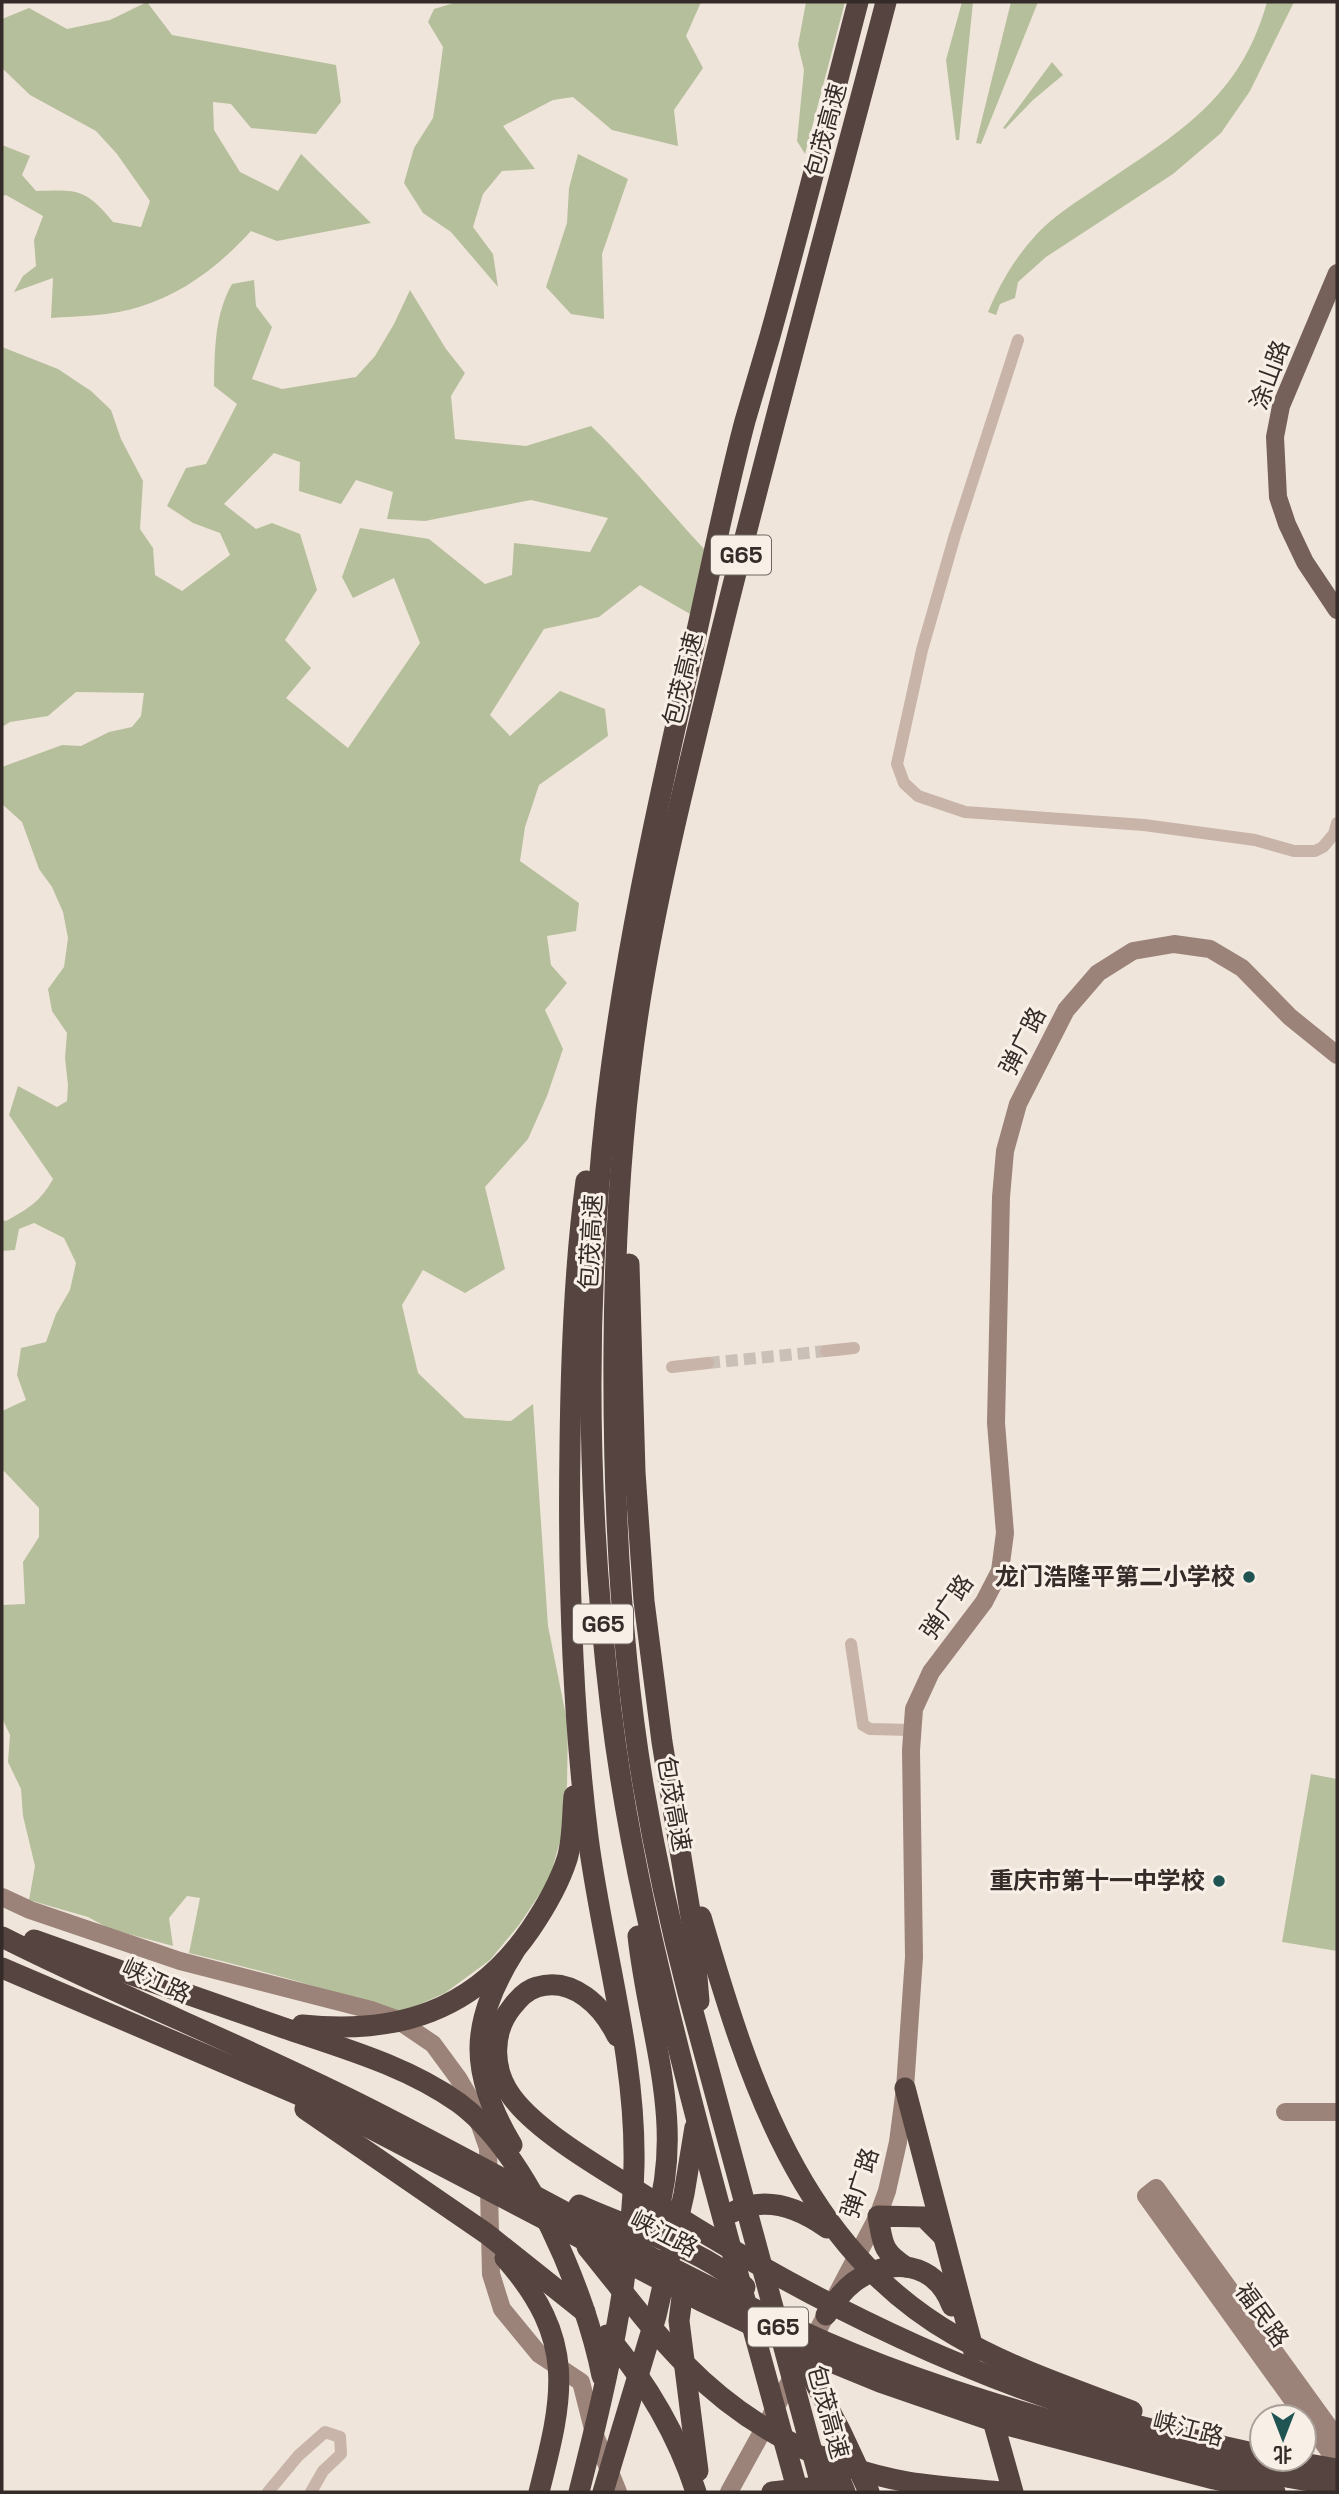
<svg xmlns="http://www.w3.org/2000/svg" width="1339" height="2494" font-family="'Space Grotesk','Noto Sans SC',sans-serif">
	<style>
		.green { fill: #b6bf9c; fill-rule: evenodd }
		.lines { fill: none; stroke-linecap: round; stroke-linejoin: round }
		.street-tunnel { stroke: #cbc0b7; stroke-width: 12; stroke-dasharray: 12 6; stroke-linecap: butt }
		.street { stroke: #c8b4a8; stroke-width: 12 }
		.secondary { stroke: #9b8379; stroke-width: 18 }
		.primary { stroke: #76615a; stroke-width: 18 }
		.highway { stroke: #55443f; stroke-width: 21 }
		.poi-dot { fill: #205453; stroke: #f8efe7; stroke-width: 2.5 }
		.labels { text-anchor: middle; stroke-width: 6; stroke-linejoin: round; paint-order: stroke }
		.shield { fill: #f8efe7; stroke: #706661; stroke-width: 2 }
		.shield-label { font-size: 23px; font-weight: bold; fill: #352b28 }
		.street-label { font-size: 24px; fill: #352b28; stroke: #f8efe7 }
		.poi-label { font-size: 24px; font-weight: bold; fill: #352b28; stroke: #f8efe7; text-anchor: end }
	</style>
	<rect width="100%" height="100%" fill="#f0e5db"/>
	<g class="green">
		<path d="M147,2L172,35L336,65L341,102L316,134L251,128L231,104L213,102L214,130L240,172L278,191L301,154L371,223L277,241L251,231C220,265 183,294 139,307C111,316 79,316 51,318L53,278L14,292L23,276L36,266L34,240L43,216L6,195L2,196V145L30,156L22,175L36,191C78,190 85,188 113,222L141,227L150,201L117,154L96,131L30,95L2,68V19L29,8L67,29L110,20Z"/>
		<path d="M457,2H701L686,36L703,68L674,110L678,146L612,130L573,97L553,100L503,126L535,169L502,171L483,194L473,227L493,254L498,287L451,232L423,213L404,183L414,148L433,118L438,85L443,47L428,22L434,9Z"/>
		<path d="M806,2H845L805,154L797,141L804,70L798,45Z"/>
		<path d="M962,2H973L959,140H956L946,60Z"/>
		<path d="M1011,2H1038L981,144L976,143Z"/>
		<path d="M1267,2H1294L1250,91L1221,133L1173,174L1046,257L1018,282L1015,298L1000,304L996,315L988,312C1000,283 1015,258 1036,235C1054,215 1078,201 1100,186C1178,133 1240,99 1267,2Z"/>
		<path d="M1052,62L1063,75L1033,100L1005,129L1003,128Z"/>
		<path d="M578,154L628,179L602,254L604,319L571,314L546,287L567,223L569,188Z"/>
		<path d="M254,280L256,306L272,327L252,379L282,389L356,377L375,356L394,324L410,290L446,349L465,373L451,396L455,439L526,446L591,426C633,466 668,511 708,553L690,614L640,585L599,617L544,629L490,715L510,736L560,691L605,709L608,736L539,785L525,827L520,861L579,903L576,931L547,936L551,965L567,983L545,1010L563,1049L547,1096L528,1139L485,1187L505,1269L465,1293L423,1270L402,1305L418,1373L465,1418L511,1421L533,1404L548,1626L568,1726L567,1785L561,1838L549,1880L519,1925L490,1960L445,1993L398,2014C329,1989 260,1970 189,1953L200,1898L187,1896L169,1918L173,1946L110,1929L88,1917L29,1900L35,1866L23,1816L21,1789L8,1762L10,1735L2,1718V1605L25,1604L23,1562L39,1537V1508L2,1469V1411L26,1400L17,1375L21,1348L46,1342L56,1314L70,1290L76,1263L64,1238L34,1223L19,1229L15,1250L2,1251V1220L6,1221C29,1208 40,1202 53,1179L9,1115L18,1086L57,1107L67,1101L68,1085L65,1058L67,1033L52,1011L48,989L64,967L68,938L63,912L52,887L39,869L22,822L2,804V767L62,745L81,746L109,732L132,727L141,716L144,693L76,692L48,716L10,722L2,727V347L58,369L91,391L111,410L121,439L143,481L140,529L153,548L155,575L182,591L230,555L220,533L193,523L167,506L186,468L206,464L237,404L214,386C215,350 214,316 232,284ZM274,453L300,462L299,491L341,504L356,480L393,492L387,519L425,521L531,500L608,518L590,552L514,543L512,575L485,584L429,539L360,528L342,577L353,598L394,578L420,643L348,748L286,698L311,668L285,640L317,590L300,534L272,523L256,529L224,504Z"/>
		<path d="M1311,1774L1337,1779V1951L1282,1942Z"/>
	</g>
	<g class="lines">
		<path class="street-tunnel" d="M708,1363L826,1351"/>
		<g class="street">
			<path d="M1018,340L955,535L922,650L897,764L904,783L918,796L965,812L1144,825L1255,840L1294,851H1315L1323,847L1334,834L1337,823"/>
			<path d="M826,1351L854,1348"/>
			<path d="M672,1367L708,1363"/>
			<path d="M851,1644L863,1725L870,1729L911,1730"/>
			<path d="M268,2492L298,2456L325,2432L340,2437L341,2454L323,2471L311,2492"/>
		</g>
		<g class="secondary">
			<path d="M2,1897L30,1910L180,1961L371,2010L396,2019L433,2044L458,2078L471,2100L488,2148L491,2274L502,2309L539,2354L581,2382L594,2433L618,2492"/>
			<path d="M1285,2112H1337"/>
			<path d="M809,2347L878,2216L887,2191L898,2142L905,2088L914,1957L911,1750L914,1709L931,1672L984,1602L1000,1571L1005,1533L996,1423L1001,1197L1005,1151L1018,1104L1066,1010L1098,973L1133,951L1174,944L1210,949L1242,968L1290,1017L1337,1055"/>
			<path d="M1337,2438L1156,2188L1146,2196L1337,2462"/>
			<path d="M729,2492L795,2372"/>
		</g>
		<path class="primary" d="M1337,273L1281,406L1275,437L1278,497L1287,524L1305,562L1337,610"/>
		<g class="highway">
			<path d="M629,1264L635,1472L644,1601L662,1742L693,1929L699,2001"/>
			<path d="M701,1917C749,2080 799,2246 956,2336C1011,2368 1072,2388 1132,2411"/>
			<path d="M638,1936C648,2031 686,2122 656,2218"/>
			<path d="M2,1937C123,1998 250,2048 372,2110C523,2187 670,2273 826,2342C906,2377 990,2403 1074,2427C1161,2451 1248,2473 1337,2485"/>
			<path d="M34,1940C117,1970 201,1999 284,2028C343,2048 407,2066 459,2103C528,2154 586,2293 602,2376"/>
			<path d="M2,1968L339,2112L701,2301L819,2357L880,2382L999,2423L1214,2479L1275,2492"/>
			<path d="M302,2025C397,2035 474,2011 530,1930C545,1908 559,1884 567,1859C573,1840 572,1816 574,1796"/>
			<path d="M617,2036C603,2007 573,1976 537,1987C526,1990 518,1999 512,2007C491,2033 492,2070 512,2097C537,2131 599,2167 636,2190C781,2285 935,2364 1100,2415C1153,2431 1208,2443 1262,2455"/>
			<path d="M905,2088L974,2352"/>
			<path d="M305,2109L487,2234L585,2312"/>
			<path d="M512,2145C469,2073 469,2023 514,1952"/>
			<path d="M579,2205C634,2230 699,2247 745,2287"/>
			<path d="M733,2212C766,2195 799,2208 827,2228"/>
			<path d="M587,2247C619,2286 650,2329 686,2365C746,2426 823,2467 908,2482C939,2487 971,2489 1003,2492"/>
			<path d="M505,2258C577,2340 564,2394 539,2492"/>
			<path d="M906,2267C881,2251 883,2243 878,2216L924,2217L942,2235"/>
			<path d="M684,2281L679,2321L698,2471"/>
			<path d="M826,2315C834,2303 842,2291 854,2282C890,2256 936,2262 952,2306"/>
			<path d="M607,2335C647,2383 677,2433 696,2492"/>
			<path d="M795,2345L841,2432L869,2492"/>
			<path d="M990,2410L1013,2492"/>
			<path d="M830,2455L845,2492"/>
			<path d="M1280,2459L1337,2469"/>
			<path d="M579,2492C606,2386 632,2276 634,2165C636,2055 602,1946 588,1837C572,1708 568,1577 570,1446C571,1358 574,1269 586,1181"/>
			<path d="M603,2492L656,2316L684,2194L695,2127"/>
			<path d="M772,2492L809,2488"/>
			<path d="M798,2492C762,2361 725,2230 691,2098C658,1969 627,1842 611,1710C587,1512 584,1308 606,1110C623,962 655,816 688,671C707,588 723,504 745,421C753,393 762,364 770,336C801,225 829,113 858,2"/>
			<path d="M823,2492L688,1993C670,1924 655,1854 643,1784C619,1640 613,1493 614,1347C615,1221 623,1095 645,971C665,857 694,745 721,633C773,422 831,212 886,2"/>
		</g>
	</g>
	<g class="poi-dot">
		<circle cx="1249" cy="1577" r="7"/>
		<circle cx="1219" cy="1881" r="7"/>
	</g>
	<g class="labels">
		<g class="shield">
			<rect x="711" y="535.5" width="60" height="39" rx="5"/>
			<rect x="573" y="1604.5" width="60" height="39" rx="5"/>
			<rect x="748" y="2307.5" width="60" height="39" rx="5"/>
		</g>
		<g class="shield-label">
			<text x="741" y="563">G65</text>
			<text x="603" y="1632">G65</text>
			<text x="778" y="2335">G65</text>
		</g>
		<g class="street-label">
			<text transform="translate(826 130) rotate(-75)" y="8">包茂高速</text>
			<text transform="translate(1270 375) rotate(-70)" y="8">涂山路</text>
			<text transform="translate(683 679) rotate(-76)" y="8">包茂高速</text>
			<text transform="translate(1023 1041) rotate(-63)" y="8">弹广路</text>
			<text transform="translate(591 1242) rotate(-87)" y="8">包茂高速</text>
			<text transform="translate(947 1607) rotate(-55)" y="8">弹广路</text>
			<text transform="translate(674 1804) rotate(80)" y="8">包茂高速</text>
			<text transform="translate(156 1981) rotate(25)" y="8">峡江路</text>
			<text transform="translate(860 2183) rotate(-72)" y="8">弹广路</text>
			<text transform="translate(664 2234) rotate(27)" y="8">峡江路</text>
			<text transform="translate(1262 2315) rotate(54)" y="8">福民路</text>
			<text transform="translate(828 2412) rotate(75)" y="8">包茂高速</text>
			<text transform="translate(1188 2429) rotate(14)" y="8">峡江路</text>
		</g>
		<g class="poi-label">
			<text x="1235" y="1585">龙门浩隆平第二小学校</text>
			<text x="1205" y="1889">重庆市第十一中学校</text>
		</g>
	</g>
	<rect width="1339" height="2494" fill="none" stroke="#352b28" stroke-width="7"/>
	<g transform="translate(1283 2438) rotate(180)"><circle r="33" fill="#f8efe7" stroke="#aaa19b" stroke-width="2"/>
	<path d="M0-5L12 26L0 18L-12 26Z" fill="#205453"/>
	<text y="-10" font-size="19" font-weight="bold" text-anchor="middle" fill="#352b28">北</text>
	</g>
</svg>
